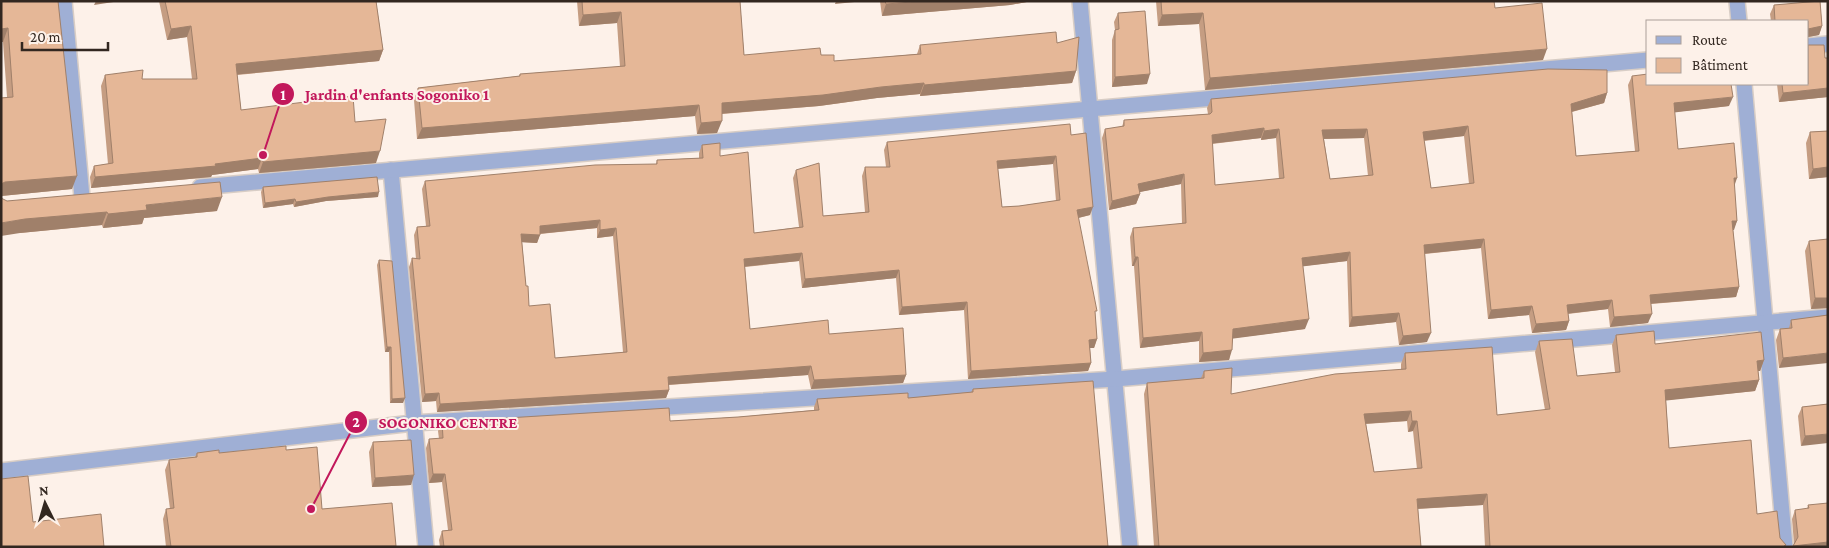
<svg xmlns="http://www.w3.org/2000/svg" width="1829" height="548" font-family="'Crimson Pro',serif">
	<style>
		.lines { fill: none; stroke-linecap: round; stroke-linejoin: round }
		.minor-casing { stroke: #d8cdc5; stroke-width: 18 }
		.minor { stroke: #9fafd5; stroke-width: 15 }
		.wall { fill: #c59d82; fill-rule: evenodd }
		.shaded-wall { fill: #a0806a }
		.building { fill: #e5b797; stroke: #a0806a; fill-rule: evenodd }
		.leader { fill: none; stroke: #c2185b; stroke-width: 2 }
		.callout-dot { fill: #c2185b; stroke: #fdf1e9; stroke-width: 2 }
		.mark-label { font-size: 15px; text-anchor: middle; font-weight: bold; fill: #fff }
		.callout-label { font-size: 16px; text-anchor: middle; font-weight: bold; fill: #c2185b; stroke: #fdf1e9; stroke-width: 4; stroke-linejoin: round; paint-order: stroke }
	</style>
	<rect width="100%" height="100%" fill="#fdf1e9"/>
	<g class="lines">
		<defs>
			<g id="minor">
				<path d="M64,1L82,197"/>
				<path d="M1080,1L1130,547"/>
				<path d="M1737,1L1739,21"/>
				<path d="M1808,46L1828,44"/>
				<path d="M1744,84L1785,547"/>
				<path d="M391,170L426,547"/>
				<path d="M200,187L1648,60"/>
				<path d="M1,471L413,423L1115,379L1828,317"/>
			</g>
		</defs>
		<use href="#minor" class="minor-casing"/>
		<use href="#minor" class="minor"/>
	</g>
	<g class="wall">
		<path d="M1,1L72,189L1,196V98L7,97L3,42Z"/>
		<path d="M159,1H376L383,50L379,61L237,75L241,110L355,122L376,163L259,173L258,169L212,175L211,177L91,188L90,177L94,166L108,164L101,86L105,75L142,79H192L187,37L167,40Z"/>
		<path d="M577,1H740L744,55H821L834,61L917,54L920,45L1057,43L1076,71L1072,83L920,96V94L877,98L819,106L722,114L717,133L697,134L695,116L417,139L414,100L418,88L519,76L520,74L620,67L617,23L579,26Z"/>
		<path d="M880,1H1032L1010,5L882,16Z"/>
		<path d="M1156,1H1494L1495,8L1543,60L1205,90L1199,24L1158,26Z"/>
		<path d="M1820,1L1822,26L1819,35L1808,37V21H1771L1770,14L1774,5Z"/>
		<path d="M1118,13L1147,84L1112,87V40L1115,30L1114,22Z"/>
		<path d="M1825,58H1828V97L1779,102L1777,84H1808Z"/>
		<path d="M1632,76L1729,106L1674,112L1678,149L1734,186L1737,221L1733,230L1739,287L1736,297L1651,304L1648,323L1610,327L1608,309L1568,314L1569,321L1566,330L1532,333L1529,315L1488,319L1481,248L1425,254L1427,342L1399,345L1396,322L1349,327L1347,261L1303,266L1305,329L1233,338L1229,360L1199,362V341L1140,348L1134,266H1132L1130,237L1133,228L1182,224L1181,184L1139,192L1140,194L1136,204L1109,210L1102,138L1105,129L1122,127L1124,120L1208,114L1207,108L1211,99L1607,93L1604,103L1572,112L1576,156L1635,151L1628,85ZM1464,136L1469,184L1431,188L1424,141ZM1261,138V140L1276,138L1279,179L1215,185L1212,144ZM1364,138L1368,176L1330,179L1324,139Z"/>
		<path d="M1828,131V179V177L1809,179L1806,143L1810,132Z"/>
		<path d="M1071,135L1090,215L1078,218L1095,316L1097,339L1094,348H1090L1091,363L1088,371L968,379L964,310L899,315L896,278L802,288L799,261L745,267L750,329L829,334L906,375L903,383L811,389L808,375L668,385L669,390L666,398L437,412L436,401L422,402L409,267L412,258L416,259L414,235L417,227L426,226L422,189L425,181L656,164L657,160L699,158V153L702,145L720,156L754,233L799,227L793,178L796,170L823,216L865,212L862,176L865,167H886L884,150L887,142ZM1053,164L1056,201L1019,206L1002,207L998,169ZM597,228V238L613,236L623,352L555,358L529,306L526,286L522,242L537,243L540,234Z"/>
		<path d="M263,187L378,197L326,201L294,207L293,204L263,208L261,192Z"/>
		<path d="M7,201L217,211L144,218L142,224L103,228L102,225L20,233Z"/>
		<path d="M1809,241L1828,308L1811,309L1805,251Z"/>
		<path d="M379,260L403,403H390L389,352H385L377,265Z"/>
		<path d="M1828,315L1779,368L1776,340L1780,329L1789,328L1791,320Z"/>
		<path d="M1616,335L1655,344L1764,360L1760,371H1758L1759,380L1755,391L1666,400L1669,448L1757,514L1780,538L1786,547H1485L1483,505L1418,509L1421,547H1154L1144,394L1147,383L1201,378L1204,371L1231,394L1401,370V364L1405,353L1497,415L1545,410L1535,352L1539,341L1577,376L1615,372L1612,345ZM1407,421L1408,432L1413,431L1417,469L1374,472L1366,424Z"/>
		<path d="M973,389L1108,547H440L439,540L442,531L448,530L442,482L429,483L426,448L429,439H439L438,431L442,422L670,421L738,417L814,410V407L817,399L908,398L971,392Z"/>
		<path d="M1828,404L1801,446L1798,416L1802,407Z"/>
		<path d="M373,442L411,485L372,487L369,452Z"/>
		<path d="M286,450L322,509L396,547H166L163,519L166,509H170L165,470L169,460L195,457L197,453H219Z"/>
		<path d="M1808,505L1828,547H1792L1794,544L1792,519L1795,510L1807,509Z"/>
	</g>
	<g class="shaded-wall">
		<path d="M96,1H120L94,5Z"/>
		<path d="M836,1H864L835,4Z"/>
		<path d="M925,1H1032L1010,5L882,16L886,4Z"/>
		<path d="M621,12L617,23L579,26L583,15Z"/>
		<path d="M1203,13L1199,24L1158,26L1162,15Z"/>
		<path d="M191,26L187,37L167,40L171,29Z"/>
		<path d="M1822,26L1819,35L1808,37V29Z"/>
		<path d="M8,28L3,42H1V29Z"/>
		<path d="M1547,49L1543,60L1205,90L1210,78Z"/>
		<path d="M383,50L379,61L232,75L236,64Z"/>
		<path d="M1076,71L1072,83L920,96L924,85Z"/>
		<path d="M1150,74L1147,84L1112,87L1115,77Z"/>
		<path d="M924,83L920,94L877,98L819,106L718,114L722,103Z"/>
		<path d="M1828,88V97L1779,102L1783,93Z"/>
		<path d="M1607,93L1604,103L1567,113L1571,104Z"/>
		<path d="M1733,97L1729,106L1670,113L1674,103Z"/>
		<path d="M699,105L695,116L417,139L422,128Z"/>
		<path d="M722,121L717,133L697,134L701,123Z"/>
		<path d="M1468,126L1464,136L1419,141L1423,132Z"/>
		<path d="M1264,128L1261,138L1208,144L1212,135Z"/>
		<path d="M1279,129L1276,138L1261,140L1264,131Z"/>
		<path d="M1367,129L1364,138L1319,139L1322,130Z"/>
		<path d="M380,151L376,163L259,173L263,162Z"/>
		<path d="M1056,156L1053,164L994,169L997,161Z"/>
		<path d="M262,158L258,169L212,175L211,177L91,188L95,177Z"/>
		<path d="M1828,167V177L1809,179L1813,169Z"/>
		<path d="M1184,174L1181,184L1135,193L1138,184Z"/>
		<path d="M77,176L72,189L1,196V184L5,182Z"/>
		<path d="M1734,178H1737L1734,187Z"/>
		<path d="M379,192L378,197L326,201L294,207L296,202L328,197Z"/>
		<path d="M1140,194L1136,204L1109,210L1112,201Z"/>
		<path d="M222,197L217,211L144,218L142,224L103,228L108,214L146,205Z"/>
		<path d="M295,199L293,204L263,208L265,203Z"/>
		<path d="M1093,207L1090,215L1074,219L1077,210Z"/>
		<path d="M107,212L102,225L20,233L1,236V223L25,219Z"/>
		<path d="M600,220L597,228L537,234L540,226Z"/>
		<path d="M1732,221H1737L1734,230H1729Z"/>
		<path d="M616,228L613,236L597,238L600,230Z"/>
		<path d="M521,234L540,235L537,243L518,242Z"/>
		<path d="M1484,239L1481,248L1421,254L1424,245Z"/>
		<path d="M1350,252L1347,261L1298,267L1302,258Z"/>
		<path d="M802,253L799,261L741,267L744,259Z"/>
		<path d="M1135,257H1138L1134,266H1132Z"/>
		<path d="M899,270L896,278L802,288L805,279Z"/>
		<path d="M1739,287L1736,297L1646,304L1650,295Z"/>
		<path d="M1815,298H1828V308L1811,309Z"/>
		<path d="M1612,300L1608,309L1564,314L1567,305Z"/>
		<path d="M967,302L964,310L899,315L902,307Z"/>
		<path d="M1532,306L1529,315L1488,319L1491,310Z"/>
		<path d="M1399,313L1396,322L1349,327L1352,317Z"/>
		<path d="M1652,314L1648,323L1610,327L1614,317Z"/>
		<path d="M1309,319L1305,329L1230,339L1233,329Z"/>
		<path d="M1569,321L1566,330L1532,333L1536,324Z"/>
		<path d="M1202,332L1199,341L1140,348L1143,338Z"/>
		<path d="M1431,333L1427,342L1399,345L1403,336Z"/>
		<path d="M1097,339L1094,348H1086L1089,340Z"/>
		<path d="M387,347H391L389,352H385Z"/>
		<path d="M1232,350L1229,360L1199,362L1203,353Z"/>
		<path d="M1828,353V363L1779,368L1783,358Z"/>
		<path d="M1764,360L1760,371H1753L1757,361Z"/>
		<path d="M1091,363L1088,371L968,379L971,371Z"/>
		<path d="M811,366L808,375L665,385L668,377Z"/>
		<path d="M906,375L903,383L811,389L814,380Z"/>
		<path d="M1759,380L1755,391L1662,401L1665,390Z"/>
		<path d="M669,390L666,398L437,412L440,404Z"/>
		<path d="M439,393L436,401L422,402L425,394Z"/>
		<path d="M405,398L403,403H390L392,399Z"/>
		<path d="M1411,411L1407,421L1360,424L1364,414Z"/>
		<path d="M1412,421H1417L1413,431L1408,432Z"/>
		<path d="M1828,434V443L1801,446L1805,436Z"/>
		<path d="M433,474H445L442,482L429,483Z"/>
		<path d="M414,475L411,485L372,487L375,478Z"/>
		<path d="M1487,494L1483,505L1413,509L1417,499Z"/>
		<path d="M1828,542V547H1792L1793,546Z"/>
	</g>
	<g class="building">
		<path d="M1,1H58L77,176L5,182L1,184V98L13,97L8,28L1,29Z"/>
		<path d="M165,1H376L383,50L236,64L241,110L353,96L355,122L386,119L380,151L263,162L262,158L215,164L216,166L95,177L94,166L113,163L105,75L143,70L142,79H197L191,26L171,29Z"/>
		<path d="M582,1H740L744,55L820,48L821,55H834V61L921,54L920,45L1056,32L1057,43L1079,37L1076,71L924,85V83L881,87L823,95L722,103V121L701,123L699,105L422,128L418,88L520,76V74L625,66L621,12L583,15Z"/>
		<path d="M885,1H925L886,4Z"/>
		<path d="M1161,1H1494L1495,8L1542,3L1547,49L1210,78L1203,13L1162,15Z"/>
		<path d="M1820,1L1822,26L1808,29V21H1775L1774,5Z"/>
		<path d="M1145,11L1150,74L1115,77V30L1119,29L1118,13Z"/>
		<path d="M1808,45H1824L1825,58H1828V88L1783,93L1782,84H1808Z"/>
		<path d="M1548,69L1607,70V93L1571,104L1576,156L1639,151L1632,76L1648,74V84H1731L1733,97L1674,103L1678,149L1734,143L1737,178H1734L1737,221H1732L1739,287L1650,295L1652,314L1614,317L1612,300L1567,305L1569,321L1536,324L1532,306L1491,310L1484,239L1424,245L1431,333L1403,336L1399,313L1352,317L1350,252L1302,258L1309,319L1233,329L1232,350L1203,353L1202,332L1143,338L1138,257H1135L1133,228L1186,223L1184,174L1138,184L1140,194L1112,201L1105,129L1124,126V120L1210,114L1212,112L1211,99ZM1468,126L1474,183L1431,188L1423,132ZM1264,128V131L1279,129L1284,178L1215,185L1212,135ZM1367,129L1373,175L1330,179L1322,130Z"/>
		<path d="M1070,124L1071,135L1086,133L1093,207L1077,210L1097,311H1095L1097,339L1089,340L1091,363L971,371L967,302L902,307L899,270L805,279L802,253L744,259L750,329L828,320L829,334L903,328L906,375L814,380L811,366L668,377L669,390L440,404L439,393L425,394L412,258L420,259L417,227L430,226L425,181L595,165L657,164V160L703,158L702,145L720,143V156L748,152L754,233L803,227L796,170L819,163L823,216L869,212L865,167H890L887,142ZM1056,156L1060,200L1019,206L1002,207L997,161ZM600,220V230L616,228L627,352L555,358L550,304L529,306L528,286H526L521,234L540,235V226Z"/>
		<path d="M1828,131V167L1813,169L1810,132Z"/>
		<path d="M377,177L379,192L328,197L296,202L295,199L265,203L263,187Z"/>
		<path d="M220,182L222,197L146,205L147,210L108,214L107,212L25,219L1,223V198L7,201Z"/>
		<path d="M1828,239V298H1815L1809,241Z"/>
		<path d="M379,260L392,261L405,398L392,399L391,347H387Z"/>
		<path d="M1828,315V353L1783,358L1780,329L1792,328L1791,320Z"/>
		<path d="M1654,331L1655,344L1761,332L1764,360L1757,361L1759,380L1665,390L1669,448L1751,440L1757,514L1777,511L1780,538L1786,545L1784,546V547H1490L1487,494L1417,499L1421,547H1159L1147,383L1204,378V371L1232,368L1231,394L1335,374L1406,369L1405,353L1492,347L1497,415L1550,409L1539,341L1572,339L1577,376L1620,372L1616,335ZM1411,411L1412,421H1417L1422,468L1374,472L1364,414Z"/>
		<path d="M1093,381L1108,547H444L442,531L452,530L445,474H433L429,439L443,438L442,422L669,408L670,421L738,417L819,410L817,399L908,393V398L973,392V389Z"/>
		<path d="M1828,404V434L1805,436L1802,407Z"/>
		<path d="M411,440L414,475L375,478L373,442Z"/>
		<path d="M286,446V450L317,447L322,509L392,503L396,546L171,547L166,509L174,508L169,460L197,457V453L219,450V453Z"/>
		<path d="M28,476L33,522L101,514L104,547H1V479Z"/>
		<path d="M1828,503V542L1793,546L1798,537L1795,510L1809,508L1808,505Z"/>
	</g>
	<path class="leader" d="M263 155L283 94M311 509L356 422"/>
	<g class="callout-dot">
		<circle cx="263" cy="155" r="5"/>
		<circle cx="311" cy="509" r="5"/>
		<circle cx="283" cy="94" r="12"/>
		<circle cx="356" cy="422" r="12"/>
	</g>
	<g class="mark-label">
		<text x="283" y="100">1</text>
		<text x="356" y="427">2</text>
	</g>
	<g class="callout-label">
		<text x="397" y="100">Jardin d'enfants Sogoniko 1</text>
		<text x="448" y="428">SOGONIKO CENTRE</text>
	</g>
	<rect width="1829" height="548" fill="none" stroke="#322720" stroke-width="5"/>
	<rect x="1646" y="20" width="162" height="65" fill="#fdf1e9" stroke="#aca099"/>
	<rect x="1656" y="36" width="25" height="8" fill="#9fafd5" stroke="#aca099"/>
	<text x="1692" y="45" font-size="15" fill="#322720">Route</text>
	<rect x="1656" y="58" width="25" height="15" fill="#e5b797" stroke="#aca099"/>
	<text x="1692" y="70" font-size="15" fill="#322720">Bâtiment</text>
	<g transform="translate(45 503) rotate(355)" stroke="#fdf1e9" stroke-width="4" paint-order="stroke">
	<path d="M0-4L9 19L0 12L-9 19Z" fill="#322720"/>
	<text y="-8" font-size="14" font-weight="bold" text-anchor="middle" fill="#322720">N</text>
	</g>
	<path d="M22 42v8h86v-8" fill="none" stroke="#322720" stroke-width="2.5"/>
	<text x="30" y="42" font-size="15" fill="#322720" stroke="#fdf1e9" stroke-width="4" paint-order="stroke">20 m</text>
</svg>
